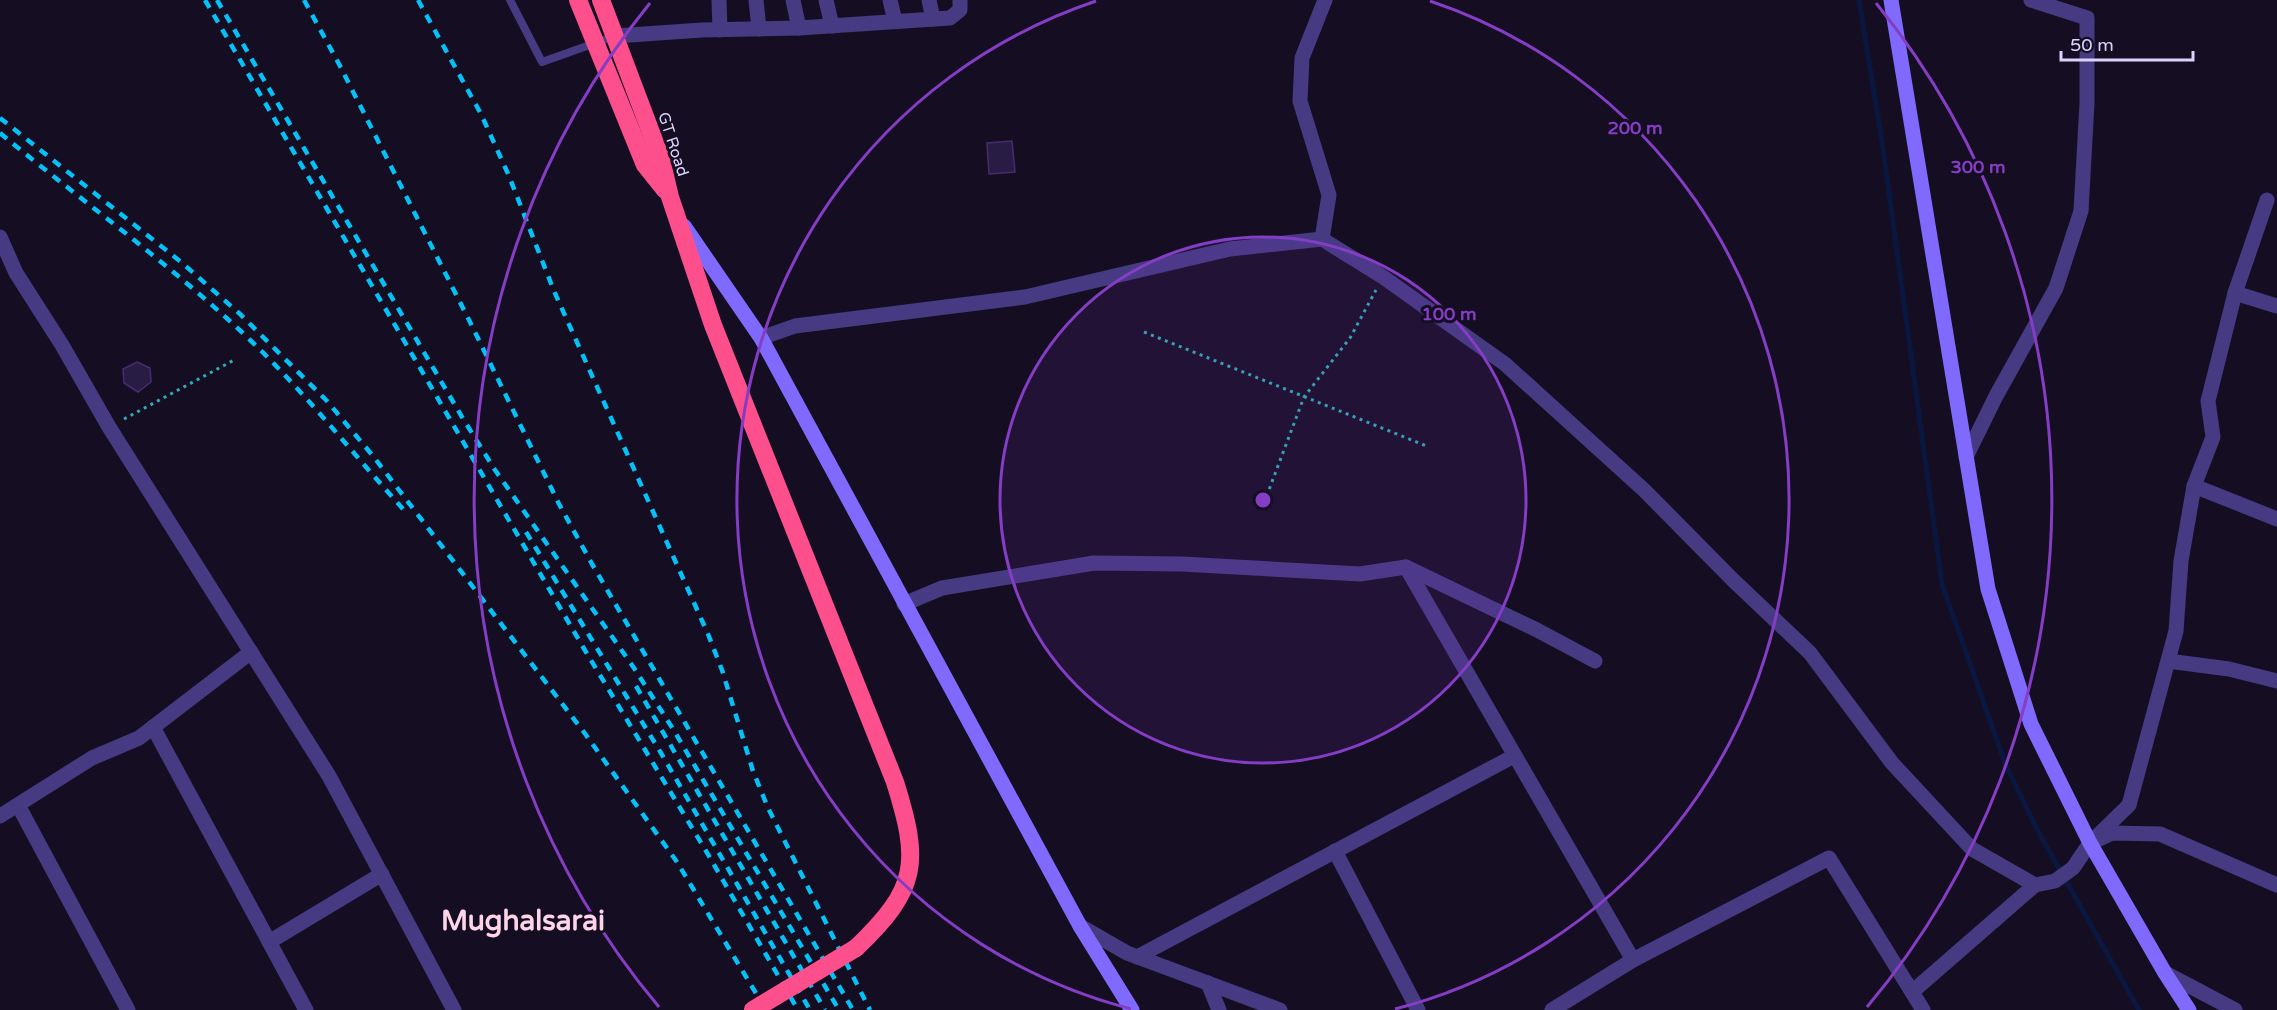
<svg xmlns="http://www.w3.org/2000/svg" width="2277" height="1010" font-family="'Varela Round',sans-serif">
	<style>
		.lines { fill: none; stroke-linecap: round; stroke-linejoin: round }
		.stream { stroke: #0a1741; stroke-width: 5 }
		.building { fill: #281b44; stroke: #432d70; stroke-width: 1.5 }
		.path { stroke: #30abb4; stroke-width: 3; stroke-dasharray: 3 4.5; stroke-linecap: butt }
		.lane { stroke: #463a82; stroke-width: 8 }
		.street { stroke: #463a82; stroke-width: 15 }
		.secondary { stroke: #806afd; stroke-width: 15 }
		.highway { stroke: #fc4f8c; stroke-width: 18 }
		.rail { stroke: #04c1f8; stroke-width: 4.5; stroke-dasharray: 9 8; stroke-linecap: butt }
		.highway-bridge { stroke: #fc4f8c; stroke-width: 18 }
		.ring { fill: none; stroke: #853dc5; stroke-width: 3 }
		.labels { text-anchor: middle; stroke-width: 6; stroke-linejoin: round; paint-order: stroke }
		.street-label { font-size: 16px; fill: #dcd2fe; stroke: #150e23 }
		.town-label { font-size: 28px; font-weight: bold; fill: #fed4e9; stroke: #150e23 }
		.centre { fill: #853dc5; stroke: #150e23; stroke-width: 3 }
		.ring-label { font-size: 18px; text-anchor: middle; font-weight: bold; fill: #853dc5; stroke: #150e23; stroke-width: 6; stroke-linejoin: round; paint-order: stroke }
	</style>
	<rect width="100%" height="100%" fill="#150e23"/>
	<g class="lines">
		<path class="stream" d="M1859,0L1883,148L1942,584L2006,766L2039,833L2139,1010"/>
	</g>
	<g class="building">
		<path d="M1012,141L1015,172L989,174L987,143Z"/>
		<path d="M137,362L150,368L151,382L138,392L124,383L123,369Z"/>
	</g>
	<g class="lines">
		<g class="path">
			<path d="M1144,332L1429,447"/>
			<path d="M124,419L236,359"/>
			<path d="M1264,503L1304,397L1350,338L1376,290"/>
		</g>
		<path class="lane" d="M510,0L542,62L615,36"/>
		<g class="street">
			<path d="M719,0L720,30"/>
			<path d="M756,0L759,29"/>
			<path d="M793,0L799,28"/>
			<path d="M826,0L832,26"/>
			<path d="M890,0L895,21"/>
			<path d="M929,0L933,19"/>
			<path d="M615,36L702,30L799,28L950,18L960,10V0"/>
			<path d="M0,237L16,273L62,345L109,427L329,776L454,1010"/>
			<path d="M1322,239L1329,195L1300,101L1302,58L1325,0"/>
			<path d="M2235,293L2277,306"/>
			<path d="M761,338L795,326L1025,297L1230,249L1322,239L1383,277L1505,364L1644,490L1733,580L1810,653L1892,763L1972,849L2035,885L2055,881L2073,868L2090,843L2129,805L2176,631L2181,561L2194,486L2213,437L2208,401L2235,293L2267,200"/>
			<path d="M1966,457L1996,396L2056,288L2081,211L2087,103V18L2031,0"/>
			<path d="M2194,486L2277,519"/>
			<path d="M1406,567L1633,960"/>
			<path d="M904,604L942,588L1094,563L1182,564L1360,574L1406,567L1537,630L1595,661"/>
			<path d="M2168,661L2229,669L2277,681"/>
			<path d="M153,727L306,1010"/>
			<path d="M18,805L128,1010"/>
			<path d="M0,816L92,758L139,738L251,652"/>
			<path d="M2095,841L2112,833L2160,834L2277,885"/>
			<path d="M1335,851L1418,1010"/>
			<path d="M1080,926L1127,953L1280,1010"/>
			<path d="M269,942L382,874"/>
			<path d="M1137,957L1514,756"/>
			<path d="M2165,973L2235,1010"/>
			<path d="M1208,983L1219,1010"/>
			<path d="M1552,1010L1633,960L1829,858L1912,992"/>
			<path d="M1923,1010L1912,992L2035,885"/>
		</g>
		<g class="secondary">
			<path d="M1891,0L1988,589L2031,724L2090,843L2165,973L2189,1010"/>
			<path d="M684,226L761,338L1080,926L1132,1010"/>
		</g>
		<g class="highway">
			<path d="M578,0L645,165L665,190"/>
			<path d="M601,0L661,159L670,197L713,325L895,782C920,862 919,888 856,948"/>
		</g>
		<g class="rail">
			<path d="M205,0L583,647L706,851L798,1010"/>
			<path d="M217,0L462,417L495,470L634,668L673,729L839,1010"/>
			<path d="M304,0L339,64L469,320L559,504L592,564L853,1010"/>
			<path d="M418,0L481,114L509,176L554,291L708,634L722,670L753,771L768,808L870,1010"/>
			<path d="M0,118L181,262L240,314L327,401L373,456L586,735L677,862L766,1010"/>
			<path d="M0,133C77,197 159,256 233,324C295,380 347,447 403,509"/>
			<path d="M526,532L661,753L810,1010"/>
			<path d="M636,686L825,1010"/>
		</g>
		<path class="highway-bridge" d="M753,1010L856,948"/>
	</g>
	<circle cx="1263" cy="500" r="263" fill="#853dc5" fill-opacity=".12"/>
	<g class="ring">
		<circle cx="1263" cy="500" r="263"/>
		<path d="M1131 1009A526 526 0 0 1 1096 1M1430 1A526 526 0 0 1 1395 1009"/>
		<path d="M659 1007A789 789 0 0 1 650 3M1876 3A789 789 0 0 1 1867 1007"/>
	</g>
	<g class="labels">
		<g class="street-label">
			<text transform="translate(674 144) rotate(72)" y="6">GT Road</text>
		</g>
		<g class="town-label">
			<text x="523" y="930">Mughalsarai</text>
		</g>
	</g>
	<circle cx="1263" cy="500" r="9" class="centre"/>
	<g class="ring-label">
		<text x="1635" y="134">200 m</text>
		<text x="1978" y="173">300 m</text>
		<text x="1449" y="320">100 m</text>
	</g>
	<path d="M2061 51v9h132v-9" fill="none" stroke="#dcd2fe" stroke-width="3"/>
	<text x="2070" y="51" font-size="18" fill="#dcd2fe" stroke="#150e23" stroke-width="4.5" paint-order="stroke">50 m</text>
</svg>
